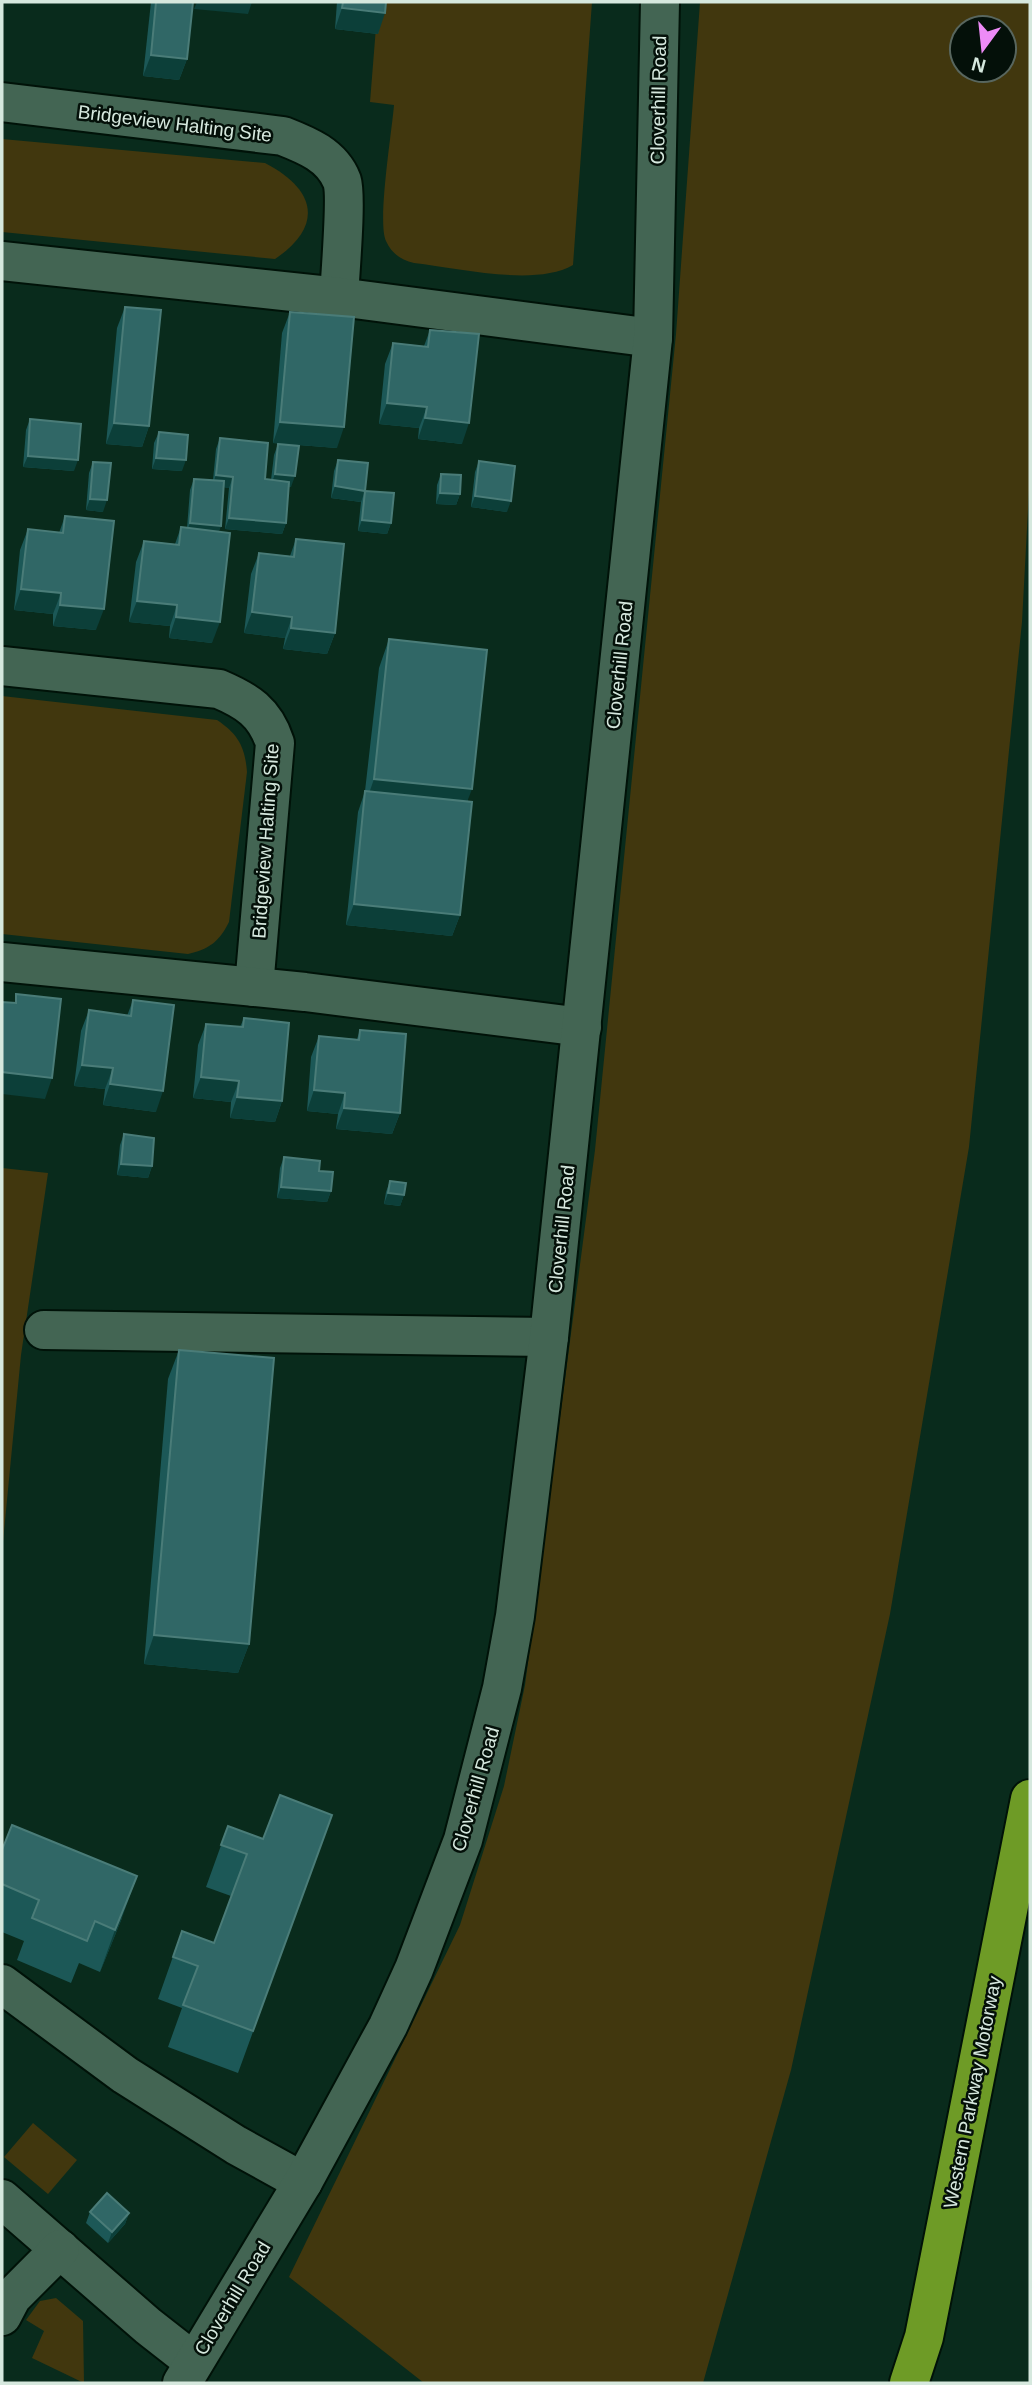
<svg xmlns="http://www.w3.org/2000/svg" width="1032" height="2385" font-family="Helvetica,sans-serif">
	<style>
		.green { fill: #41370e; fill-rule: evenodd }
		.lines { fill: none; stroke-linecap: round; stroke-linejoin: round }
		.minor-casing { stroke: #001208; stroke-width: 42 }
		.highway-casing { stroke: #001208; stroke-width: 42 }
		.minor { stroke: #436553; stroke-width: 38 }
		.highway { stroke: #6e9b26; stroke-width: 38 }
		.wall { fill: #1c5857 }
		.shaded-wall { fill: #0c3f39 }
		.building { fill: #306766; stroke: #4a7c78; stroke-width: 2 }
		.labels { text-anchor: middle; stroke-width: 5; stroke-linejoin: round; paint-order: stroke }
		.street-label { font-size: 19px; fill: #d6e8de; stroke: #041009 }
	</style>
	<rect width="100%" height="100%" fill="#092b1c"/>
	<g class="green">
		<path d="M378,2H592L573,265C535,287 459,268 414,263C401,260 392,254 386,241C377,222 392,131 394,105L370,102Z"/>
		<path d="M700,2H1030V472L1022,622L969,1147L890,1614L791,2070L703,2383H424L289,2277L460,1925L504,1786L525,1685L595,1150L676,334ZM962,28H1004V70H962Z"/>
		<path d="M2,139L265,163C315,189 325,225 275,259L2,232Z"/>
		<path d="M2,696L217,720C238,734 245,747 247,772L229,922C219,942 209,949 188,954L2,934Z"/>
		<path d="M2,1168L48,1173L21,1355L2,1552Z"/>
		<path d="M33,2123L77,2160L48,2194L4,2157Z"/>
		<path d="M56,2298L83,2321L84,2383L32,2358L44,2331L26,2320L40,2301Z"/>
	</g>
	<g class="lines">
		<defs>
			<g id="minor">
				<path d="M2,102L283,136C306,145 332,155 342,181C347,196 340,276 339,297"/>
				<path d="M2,261L339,297L653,338"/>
				<path d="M2,666L219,689C247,701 265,712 275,743L254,987"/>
				<path d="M2,962L305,992L582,1027"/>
				<path d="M44,1330L549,1337"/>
				<path d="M2,1984L125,2075L236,2145L303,2182"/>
				<path d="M2,2199L148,2326L194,2362"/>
				<path d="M2,2316L12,2297L60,2249"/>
				<path d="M182,2383L303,2182L388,2026L414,1969L463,1840L502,1688L515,1616L549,1337L653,338L660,2"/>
			</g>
			<path id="highway" d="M909,2383L924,2337L1030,1799"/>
		</defs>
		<use href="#minor" class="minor-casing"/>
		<use href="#highway" class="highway-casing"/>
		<use href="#minor" class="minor"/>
		<use href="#highway" class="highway"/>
	</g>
	<g class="wall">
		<path d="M151,2H193L187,59L179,80L143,76Z"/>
		<path d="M337,2H386L378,34L335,29Z"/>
		<path d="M125,307L149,426L142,447L106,444L117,328Z"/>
		<path d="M290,312L337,448L273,443L282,333Z"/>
		<path d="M430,330L462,444L418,439L419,428L379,424L385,364L393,343L424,346Z"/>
		<path d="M30,419L74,471L23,467L26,430Z"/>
		<path d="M159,432L182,471L152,469L154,443Z"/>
		<path d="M220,438L265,479L271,480L274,455L278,444L291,487H289L286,523L282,534L225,529L229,488L224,487L221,526L218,532L212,643L169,638L170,626L129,622L136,562L144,541L175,544L181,527L187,528L190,490L194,479L213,480L216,449Z"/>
		<path d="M338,460L391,523L387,534L358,531L361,502L331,498L334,471Z"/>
		<path d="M479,461L507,512L471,507L475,472Z"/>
		<path d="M93,462L103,512L86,510L89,473Z"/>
		<path d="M441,474L460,494L456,505L436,504L437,485Z"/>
		<path d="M65,516L96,630L53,626V614L14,610L20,550L28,529L59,533Z"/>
		<path d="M296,539L335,633L327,654L283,649L285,638L244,633L251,574L259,553L290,556Z"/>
		<path d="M389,639L468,801L460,915L452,936L346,925L358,812L365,791L379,668Z"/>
		<path d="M133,1000L156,1112L103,1105L105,1089L74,1086L81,1031L89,1010L127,1016Z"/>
		<path d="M244,1018L282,1101L275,1122L230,1118L231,1102L193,1098L198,1045L206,1024L240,1027Z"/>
		<path d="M360,1030L400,1113L392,1134L336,1129L338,1114L307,1111L311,1057L319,1036L357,1039Z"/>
		<path d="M124,1134L152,1166L148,1178L117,1175L120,1145Z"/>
		<path d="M284,1157L319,1171L331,1191L327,1202L277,1198L280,1168Z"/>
		<path d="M390,1181L404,1195L400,1206L384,1204L386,1192Z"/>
		<path d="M179,1350L249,1644L238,1673L144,1664L168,1379Z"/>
		<path d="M332,1815L238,2073L168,2047L182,2008L158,1999L182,1931L214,1943L231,1896L206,1887L228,1826L263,1839Z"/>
		<path d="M2,1850L122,1918L100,1972L79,1963L71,1983L17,1960L24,1941L2,1932Z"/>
		<path d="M90,2212L129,2213L125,2224L108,2243L86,2223Z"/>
	</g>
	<g class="shaded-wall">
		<path d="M197,2H252L248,14L194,9Z"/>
		<path d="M342,8L385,13L378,34L335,29Z"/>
		<path d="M151,55L187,59L179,80L143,76Z"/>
		<path d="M387,403L427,407L419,428L379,424Z"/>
		<path d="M425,418L469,423L462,444L418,439Z"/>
		<path d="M280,422L344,427L337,448L273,443Z"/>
		<path d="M114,423L149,426L142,447L106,444Z"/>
		<path d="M28,456L78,460L74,471L23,467Z"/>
		<path d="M156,458L186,460L182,471L152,469Z"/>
		<path d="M275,474L295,476L291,487L271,485Z"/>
		<path d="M216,475L233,477L229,488L212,486Z"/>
		<path d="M335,486L365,491L361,502L331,498Z"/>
		<path d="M440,493L460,494L456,505L436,504Z"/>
		<path d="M475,496L511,501L507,512L471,507Z"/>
		<path d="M90,499L107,500L103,512L86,510Z"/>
		<path d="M229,518L286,523L282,534L225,529Z"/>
		<path d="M362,520L391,523L387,534L358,531Z"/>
		<path d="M190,523L221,526L217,537L186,534Z"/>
		<path d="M21,589L61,593L53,614L14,610Z"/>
		<path d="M137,601L177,605L170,626L129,622Z"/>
		<path d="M60,605L104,609L96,630L53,626Z"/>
		<path d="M252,612L292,617L285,638L244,633Z"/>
		<path d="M176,617L220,622L212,643L169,638Z"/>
		<path d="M291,628L335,633L327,654L283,649Z"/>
		<path d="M374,779L472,789L461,818L364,808Z"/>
		<path d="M354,904L460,915L452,936L346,925Z"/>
		<path d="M82,1065L113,1068L105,1089L74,1086Z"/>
		<path d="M2,1072L52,1078L45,1099L2,1094Z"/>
		<path d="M201,1077L239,1081L231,1102L193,1098Z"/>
		<path d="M110,1084L163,1091L156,1112L103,1105Z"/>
		<path d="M314,1090L345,1093L338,1114L307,1111Z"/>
		<path d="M237,1097L282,1101L275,1122L230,1118Z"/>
		<path d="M344,1108L400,1113L392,1134L336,1129Z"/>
		<path d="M121,1164L152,1166L148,1178L117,1175Z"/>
		<path d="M281,1187L331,1191L327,1202L277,1198Z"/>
		<path d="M388,1193L404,1195L400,1206L384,1204Z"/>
		<path d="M154,1635L249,1644L238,1673L144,1664Z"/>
		<path d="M137,1876L122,1918L100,1972L115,1930Z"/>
		<path d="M129,2213L125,2224L108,2243L112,2232Z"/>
	</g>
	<g class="building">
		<path d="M156,2H193L187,59L151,55Z"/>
		<path d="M343,2H386L385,13L342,8Z"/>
		<path d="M125,307L161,310L149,426L114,423Z"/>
		<path d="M290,312L354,317L344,427L280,422Z"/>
		<path d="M430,330L479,334L469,423L425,418L427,407L387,403L393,343L428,347Z"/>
		<path d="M30,419L81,424L78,460L28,456Z"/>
		<path d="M159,432L188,435L186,460L156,458Z"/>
		<path d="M220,438L268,443L265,479L289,482L286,523L229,518L233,477L216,475Z"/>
		<path d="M278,444L299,446L295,476L275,474Z"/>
		<path d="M338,460L368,463L365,491L335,486Z"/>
		<path d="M479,461L515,466L511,501L475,496Z"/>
		<path d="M93,462L111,463L107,500L90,499Z"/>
		<path d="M441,474L461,475L460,494L440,493Z"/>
		<path d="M194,479L224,481L221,526L190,523Z"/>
		<path d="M365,491L394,493L391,523L362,520Z"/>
		<path d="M65,516L114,521L104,609L60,605L61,593L21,589L28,529L63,533Z"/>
		<path d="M181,527L230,533L220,622L176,617L177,605L137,601L144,541L179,545Z"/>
		<path d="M296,539L344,544L335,633L291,628L292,617L252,612L259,553L294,557Z"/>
		<path d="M389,639L487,650L472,789L374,779Z"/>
		<path d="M365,791L472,802L460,915L354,904Z"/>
		<path d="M16,994L61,999L52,1078L2,1072V1002L16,1003Z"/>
		<path d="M133,1000L174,1005L163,1091L110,1084L113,1068L82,1065L89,1010L131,1016Z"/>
		<path d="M244,1018L289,1023L282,1101L237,1097L239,1081L201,1077L206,1024L243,1027Z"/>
		<path d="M360,1030L406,1034L400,1113L344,1108L345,1093L314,1090L319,1036L359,1040Z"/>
		<path d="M124,1134L154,1138L152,1166L121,1164Z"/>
		<path d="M284,1157L320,1161L319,1171L333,1172L331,1191L281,1187Z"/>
		<path d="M390,1181L406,1183L404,1195L388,1193Z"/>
		<path d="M179,1350L274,1358L249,1644L154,1635Z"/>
		<path d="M280,1795L332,1815L253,2031L183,2005L198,1966L173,1957L182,1931L214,1943L247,1854L221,1845L228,1826L263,1839Z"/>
		<path d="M12,1825L137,1876L115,1930L95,1921L87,1941L32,1918L39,1900L2,1884V1850Z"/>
		<path d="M107,2193L129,2213L112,2232L90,2212Z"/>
	</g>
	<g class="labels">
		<g class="street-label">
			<text transform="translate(658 100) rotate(-89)" y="7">Cloverhill Road</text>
			<text transform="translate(175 123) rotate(7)" y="7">Bridgeview Halting Site</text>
			<text transform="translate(619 665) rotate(-84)" y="7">Cloverhill Road</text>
			<text transform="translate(265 841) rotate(-86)" y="7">Bridgeview Halting Site</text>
			<text transform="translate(561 1229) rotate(-84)" y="7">Cloverhill Road</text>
			<text transform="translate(475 1789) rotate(-74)" y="7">Cloverhill Road</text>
			<text transform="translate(972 2092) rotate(-79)" y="7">Western Parkway Motorway</text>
			<text transform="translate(232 2298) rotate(-59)" y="7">Cloverhill Road</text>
		</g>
	</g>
	<rect width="1032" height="2385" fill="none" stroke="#d6e8de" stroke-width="7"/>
	<g transform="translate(983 49) rotate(195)"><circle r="33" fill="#041009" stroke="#58665e" stroke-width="2"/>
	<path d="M0-5L12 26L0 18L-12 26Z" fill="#ee8bf7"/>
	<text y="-10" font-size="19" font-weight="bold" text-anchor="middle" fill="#d6e8de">N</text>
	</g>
</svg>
